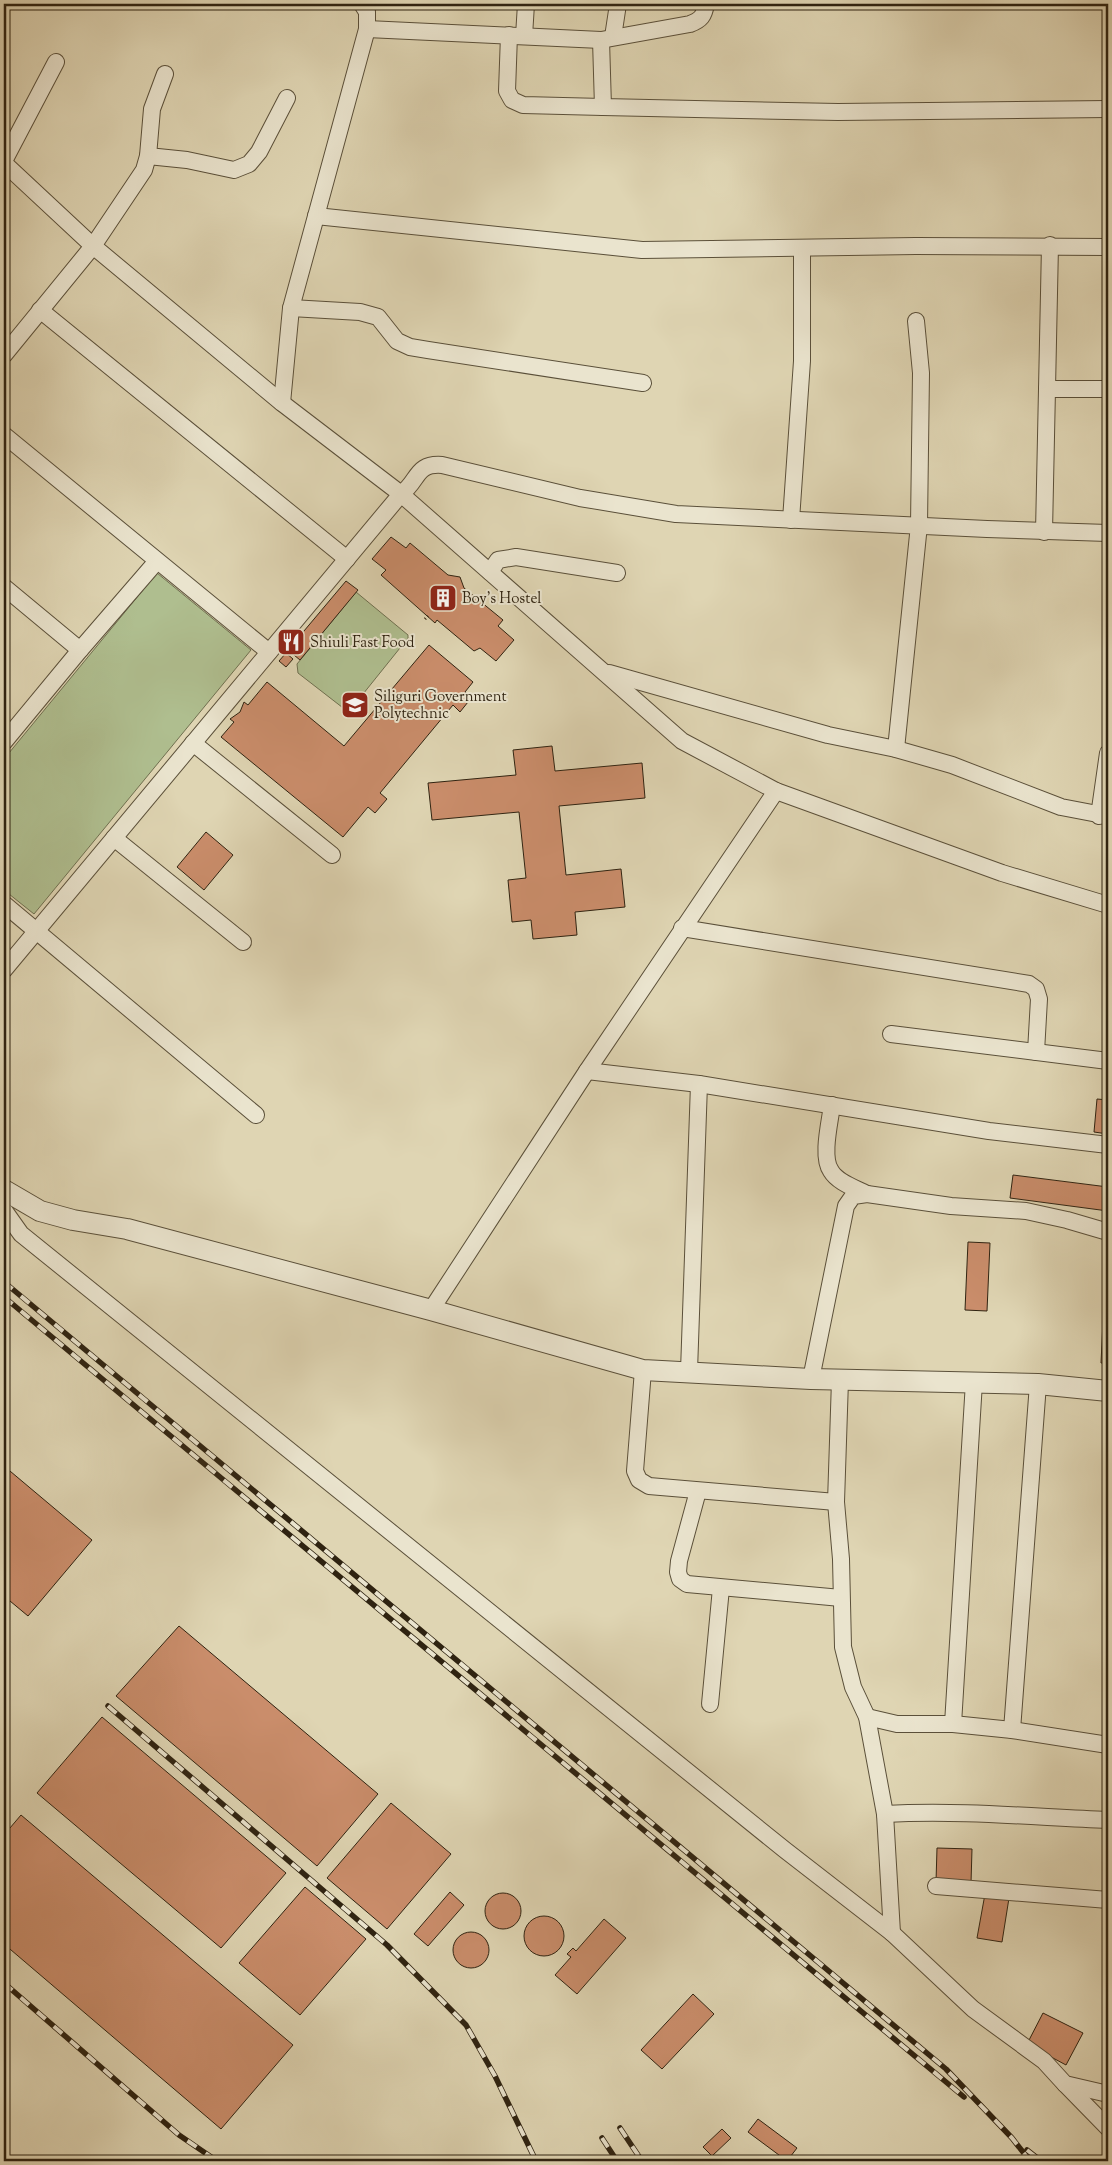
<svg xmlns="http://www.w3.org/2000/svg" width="1112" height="2165" font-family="'Sorts Mill Goudy',serif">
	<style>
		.green { fill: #afbe8f; stroke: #6f7050 }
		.building { fill: #ca8d6b; stroke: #2f2311 }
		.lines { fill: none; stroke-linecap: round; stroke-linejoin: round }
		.minor-casing { stroke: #5b503a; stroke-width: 18 }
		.tertiary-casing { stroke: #5b503a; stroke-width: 22 }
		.path { stroke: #2f2311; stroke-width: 3; stroke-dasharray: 1 2.5; stroke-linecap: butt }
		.minor { stroke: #eae4ce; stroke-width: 16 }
		.tertiary { stroke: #eae4ce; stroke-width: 20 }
		.rail-casing { stroke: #2f2311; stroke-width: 5.5 }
		.rail { stroke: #eae4ce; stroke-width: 4; stroke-dasharray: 11; stroke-linecap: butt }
		.labels { text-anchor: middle; stroke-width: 4; stroke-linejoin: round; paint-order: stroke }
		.poi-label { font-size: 15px; fill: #2f2311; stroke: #eae4ce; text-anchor: start }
	</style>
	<rect width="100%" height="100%" fill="#dfd5b3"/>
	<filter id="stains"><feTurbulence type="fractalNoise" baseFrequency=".004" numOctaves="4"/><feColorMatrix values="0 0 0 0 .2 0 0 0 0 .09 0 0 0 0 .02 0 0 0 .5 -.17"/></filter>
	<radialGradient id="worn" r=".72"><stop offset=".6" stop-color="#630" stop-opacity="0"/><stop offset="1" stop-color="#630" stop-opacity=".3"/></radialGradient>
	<g class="green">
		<path d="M157,573L251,650L34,914L4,890V759Z"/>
		<path d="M356,592L408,635V638L351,709L347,711L298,673L297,664Z"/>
	</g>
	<g class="building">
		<path d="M391,537L406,548L410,543L448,575L460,577L464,588L503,620L498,626L514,640L496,661L480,648L474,651L437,620L435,623L381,575L386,570L372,559Z"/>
		<path d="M346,581L358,590L300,660L288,650Z"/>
		<path d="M429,645L473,682L465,692L472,697L460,712L453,705L380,793L387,799L375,813L368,807L343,837L221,737L234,722L230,719L240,712L244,702L248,705L267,682L344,746Z"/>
		<path d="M286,653L293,659L286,667L279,661Z"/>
		<path d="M552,746L555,771L642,763L645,798L559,806L566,875L621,869L625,907L575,912L577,935L533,939L531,920L512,922L508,880L526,878L519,812L432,820L428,783L516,775L513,750Z"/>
		<path d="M206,832L233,855L204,890L177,867Z"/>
		<path d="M1097,1099L1108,1100V1134L1094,1132Z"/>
		<path d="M1013,1175L1108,1187V1211L1010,1198Z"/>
		<path d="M968,1242L990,1243L987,1311L965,1310Z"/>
		<path d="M1106,1258H1108V1363H1101Z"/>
		<path d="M4,1466L92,1540L28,1616L4,1596Z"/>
		<path d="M179,1626L378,1794L317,1866L116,1696Z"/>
		<path d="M102,1717L286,1873L221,1948L37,1793Z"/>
		<path d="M391,1803L451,1854L387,1929L327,1878Z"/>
		<path d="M21,1815L293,2045L221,2129L4,1944V1835Z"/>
		<path d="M937,1848L972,1849L971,1883L936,1882Z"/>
		<path d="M305,1887L366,1939L300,2015L239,1963Z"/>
		<path d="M450,1892L464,1905L428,1946L414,1934Z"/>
		<circle cx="503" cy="1911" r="18"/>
		<path d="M985,1894L1009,1898L1002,1942L977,1938Z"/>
		<circle cx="544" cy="1936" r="20"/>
		<path d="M604,1919L626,1938L577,1994L555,1975L571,1957L567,1954L573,1948L576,1951Z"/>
		<circle cx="471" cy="1950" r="18"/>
		<path d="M693,1994L714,2014L662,2069L641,2050Z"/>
		<path d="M1043,2013L1083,2033L1066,2065L1027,2044Z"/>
		<path d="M758,2119L797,2148L787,2161L748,2132Z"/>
		<path d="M722,2129L731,2138L712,2156L703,2147Z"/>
	</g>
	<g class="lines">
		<defs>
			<g id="minor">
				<path d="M367,29L601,40L690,24C701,20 704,16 706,4"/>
				<path d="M509,35L507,91L512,100L523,105L603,107"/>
				<path d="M524,36L526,4"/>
				<path d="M613,37L618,4"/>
				<path d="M601,40L603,107L838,112L1108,109"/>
				<path d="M148,156L187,160L234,170L249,164L259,152L287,98"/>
				<path d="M4,161L56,62"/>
				<path d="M4,163L93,246L282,403L401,494L682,741L776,791L1002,873L1108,905"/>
				<path d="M316,216L642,250L916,246L1108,247"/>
				<path d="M291,308L360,312L378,317L397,341L410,347L428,350L643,383"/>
				<path d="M40,310L347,559"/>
				<path d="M4,355L93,246L144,170L148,156L152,109L165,74"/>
				<path d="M1047,389L1050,245"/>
				<path d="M282,403L291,308L367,29V12L362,4"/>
				<path d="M4,435L269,652"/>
				<path d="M791,520L802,361V248"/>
				<path d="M1044,532L1047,389H1108"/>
				<path d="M490,572L498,560L516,557L617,573"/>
				<path d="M4,587L80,650"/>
				<path d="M609,673L828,735L896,749L952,765L1061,807L1108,816"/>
				<path d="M4,742L80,650L157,561"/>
				<path d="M193,743L332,855"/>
				<path d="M896,749L919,525L921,373L916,321"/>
				<path d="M1099,816L1108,753"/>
				<path d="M114,838L243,942"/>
				<path d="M4,904L256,1115"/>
				<path d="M682,928L1029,984L1036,989L1039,999L1036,1052"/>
				<path d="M4,970L401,494C419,481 415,463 442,465L580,498L676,514L987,529L1108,533"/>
				<path d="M891,1034L1108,1061"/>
				<path d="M587,1071L699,1084L989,1131L1108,1145"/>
				<path d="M832,1105C830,1122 821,1157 831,1171C838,1183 856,1188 867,1194"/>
				<path d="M4,1210L21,1234L785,1850L892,1933L973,2009L1044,2061L1065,2084L1108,2094"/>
				<path d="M431,1310L587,1071L776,791"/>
				<path d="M643,1370L635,1471L639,1480L649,1486L836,1502"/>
				<path d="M689,1371L699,1084"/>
				<path d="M811,1379L846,1206L853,1196L867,1194L951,1206L1026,1211L1067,1220L1108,1232"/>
				<path d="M840,1380L836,1502L841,1559L843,1647L853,1687L867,1717L885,1814L892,1933"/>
				<path d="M698,1491L679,1561L678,1572L680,1579L687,1584L841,1598"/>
				<path d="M710,1704L721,1588"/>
				<path d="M867,1717L897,1724H953L1012,1730L1108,1745"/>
				<path d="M953,1724L974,1382"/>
				<path d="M1012,1730L1038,1384"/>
				<path d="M885,1814C960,1810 1033,1817 1108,1820"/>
				<path d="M936,1886L1108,1900"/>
				<path d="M1065,2084L1108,2128"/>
			</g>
			<path id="tertiary" d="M4,1190L40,1211L73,1220L127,1229L431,1310L643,1370L811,1379L1038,1384L1108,1391"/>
		</defs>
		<use href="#minor" class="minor-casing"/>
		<use href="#tertiary" class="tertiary-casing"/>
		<path class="path" d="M425,619L428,616"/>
		<use href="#minor" class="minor"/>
		<use href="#tertiary" class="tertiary"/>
		<defs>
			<g id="rail">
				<path d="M4,1282L946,2069L1012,2138L1030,2161"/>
				<path d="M4,1297L964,2097"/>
				<path d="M108,1706L387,1945L466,2025L495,2076L536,2161"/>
				<path d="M4,1983L179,2135L217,2161"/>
				<path d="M620,2128L642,2161"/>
				<path d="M602,2138L617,2161"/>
				<path d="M1027,2150L1041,2161"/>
			</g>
		</defs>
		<use href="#rail" class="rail-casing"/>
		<use href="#rail" class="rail"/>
	</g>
	<defs>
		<symbol id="building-square" viewBox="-11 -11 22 22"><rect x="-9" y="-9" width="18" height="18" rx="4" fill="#8f2418" stroke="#eae4ce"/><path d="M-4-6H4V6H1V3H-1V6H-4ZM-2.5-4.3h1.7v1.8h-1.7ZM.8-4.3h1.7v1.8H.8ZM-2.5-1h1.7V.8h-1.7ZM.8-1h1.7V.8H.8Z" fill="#fff"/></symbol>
		<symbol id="restaurant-square" viewBox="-11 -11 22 22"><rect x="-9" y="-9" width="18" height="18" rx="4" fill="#8f2418" stroke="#eae4ce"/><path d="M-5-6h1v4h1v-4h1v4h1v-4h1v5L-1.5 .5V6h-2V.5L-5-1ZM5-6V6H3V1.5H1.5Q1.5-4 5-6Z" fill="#fff"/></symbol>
		<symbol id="university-square" viewBox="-11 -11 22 22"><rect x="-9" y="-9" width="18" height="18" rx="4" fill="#8f2418" stroke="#eae4ce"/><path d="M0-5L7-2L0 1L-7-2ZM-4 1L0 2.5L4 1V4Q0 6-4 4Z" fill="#fff"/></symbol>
	</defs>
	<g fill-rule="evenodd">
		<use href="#building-square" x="427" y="582" width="32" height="32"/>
		<use href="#restaurant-square" x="275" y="626" width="32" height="32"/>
		<use href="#university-square" x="339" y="689" width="32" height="32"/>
	</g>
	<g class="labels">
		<g class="poi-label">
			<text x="462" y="603">Boy's Hostel</text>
			<text x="310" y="647">Shiuli Fast Food</text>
			<text x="374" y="701">Siliguri Government<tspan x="374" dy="17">Polytechnic</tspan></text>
		</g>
	</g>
	<rect width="1112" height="2165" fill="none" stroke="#dfd5b3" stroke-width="20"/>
	<rect x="5" y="5" width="1102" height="2155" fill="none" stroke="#2f2311" stroke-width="2.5"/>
	<rect x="10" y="10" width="1092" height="2145" fill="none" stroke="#2f2311"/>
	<rect width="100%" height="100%" filter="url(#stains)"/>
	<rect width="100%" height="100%" fill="url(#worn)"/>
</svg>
